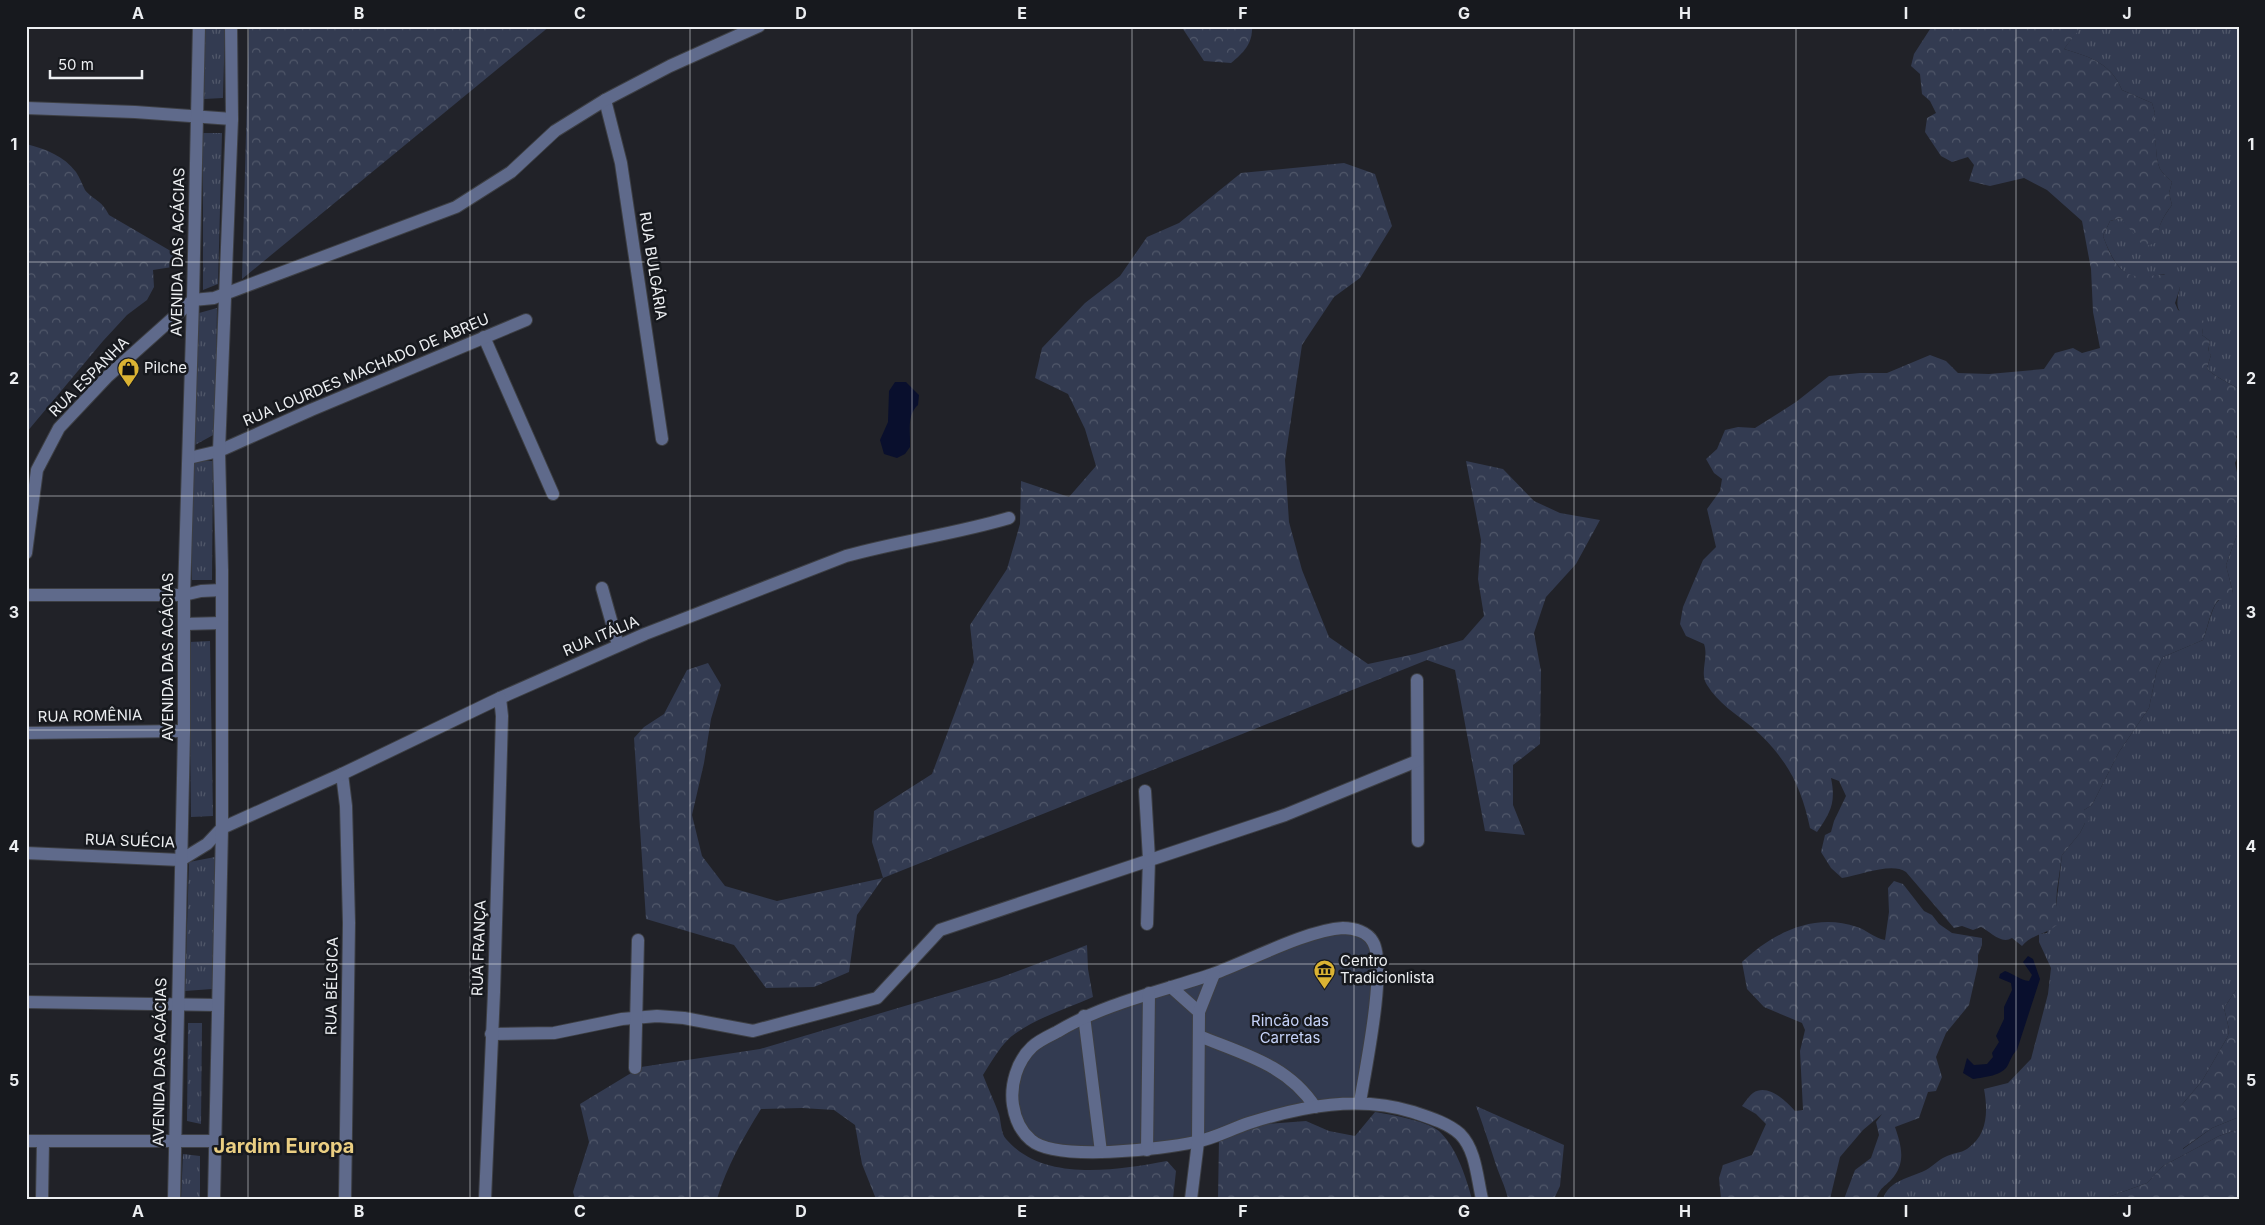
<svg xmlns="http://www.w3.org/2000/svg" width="2265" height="1225" font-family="Inter,sans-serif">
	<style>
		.grass { fill: url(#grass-tufts) }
		.forest { fill: url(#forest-crowns) }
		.park { fill: #333b51 }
		.water { fill: #090f2d }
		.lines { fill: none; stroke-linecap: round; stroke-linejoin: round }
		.minor-casing { stroke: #3d3f44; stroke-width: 14 }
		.minor { stroke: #5f6a8b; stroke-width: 12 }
		.grid { fill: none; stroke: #eceef1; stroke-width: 1; stroke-opacity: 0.55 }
		.labels { text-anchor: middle; stroke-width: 5; stroke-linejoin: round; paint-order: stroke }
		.street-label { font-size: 15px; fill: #eceef1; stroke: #17191e }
		.poi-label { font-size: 15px; fill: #eceef1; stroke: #17191e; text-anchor: start }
		.park-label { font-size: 15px; fill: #c6d3f9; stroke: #17191e }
		.district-label { font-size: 20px; font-weight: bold; fill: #eace82; stroke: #17191e }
		.neatline { fill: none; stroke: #eceef1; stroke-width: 2 }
		.grid-label { font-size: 16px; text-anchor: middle; font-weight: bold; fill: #eceef1 }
	</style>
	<defs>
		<pattern id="grass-tufts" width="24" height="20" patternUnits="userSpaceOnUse" patternTransform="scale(1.25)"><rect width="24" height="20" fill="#333b51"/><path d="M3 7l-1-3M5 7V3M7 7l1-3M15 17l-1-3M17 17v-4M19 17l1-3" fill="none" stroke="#51586a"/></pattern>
		<pattern id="forest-crowns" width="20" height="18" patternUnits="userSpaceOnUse" patternTransform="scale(1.25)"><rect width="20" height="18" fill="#333b51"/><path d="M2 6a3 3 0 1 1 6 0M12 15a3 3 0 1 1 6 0" fill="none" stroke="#51586a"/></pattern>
	</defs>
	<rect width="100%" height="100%" fill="#212228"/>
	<g class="grass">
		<path d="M205,26H225L223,98L204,99Z"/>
		<path d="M2081,26H2239V389C2230,383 2211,375 2207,368L2211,355L2208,352L2210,341L2202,335L2203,327C2183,314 2172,315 2180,288L2164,274C2156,275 2147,278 2140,278C2119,277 2109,252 2103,236L2110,221L2121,218L2133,231L2157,242C2157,227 2163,217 2172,205L2169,193L2172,182C2168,178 2163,174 2160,169C2154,155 2158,139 2151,125L2155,113L2152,103L2122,90C2111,63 2090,57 2064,49Z"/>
		<path d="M203,133H222L218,284L203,290Z"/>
		<path d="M217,308L215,434L195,445L199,313Z"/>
		<path d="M192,461H213L212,580H192Z"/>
		<path d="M2239,518V990H2236L2224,1008L2229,1029L2228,1036L2202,1081L2180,1107L2183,1149L2212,1128L2239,1117V1129L2219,1136L2163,1166L2147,1183L2103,1199H1883C1889,1180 1910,1178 1926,1170C1933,1166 1938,1160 1945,1157C1952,1153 1961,1153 1967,1149C1988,1135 1988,1111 1984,1089L2008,1083L2031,1059L2048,994L2051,968L2039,942V934L2047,933L2056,907L2062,855L2080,833L2085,823L2084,810L2092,805L2119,752L2149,708L2157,669L2163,657L2203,640C2207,631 2212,606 2218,601C2222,597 2229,595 2233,593L2226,565L2237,535Z"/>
		<path d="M210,641L213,816L191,817L189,642Z"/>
		<path d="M215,857L212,989L185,991L189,862Z"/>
		<path d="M188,1023H202L201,1124L187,1121Z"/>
		<path d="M183,1154L200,1156V1199H181Z"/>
	</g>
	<g class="forest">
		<path d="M249,26H550L242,279Z"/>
		<path d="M1181,26H1252C1253,44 1243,53 1231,63L1204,61Z"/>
		<path d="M1932,26H2082L2064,49C2090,57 2111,63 2122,90L2152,103L2155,113L2152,125C2158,139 2154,155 2160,169C2163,174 2168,178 2172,182L2169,193L2172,205C2163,217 2157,227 2158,242L2144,247L2121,218L2110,221L2103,236C2112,260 2121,281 2151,276C2157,275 2164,273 2170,276C2174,279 2177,284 2180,288L2175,303L2178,310L2204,321L2202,335L2210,341L2208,351L2211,355L2207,368C2211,375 2230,383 2239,389V430L2236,437L2239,442V454L2235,463L2239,482V518L2237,535L2226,565L2233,593L2228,600H2218C2210,611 2208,627 2203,640L2163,657L2157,669L2149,708L2119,752L2092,805L2084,810L2090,820L2085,823L2080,833L2062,855L2057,890L2056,907L2058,911L2057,925C2045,935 2032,934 2022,946L2012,938C2001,945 1990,931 1981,927L1973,930L1962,926L1954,928L1906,872C1892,862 1861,875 1842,878L1831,868L1821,852L1825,835L1831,832L1834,821L1846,796L1839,781L1831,778C1836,802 1831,812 1817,832L1810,828C1801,785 1786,757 1752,727C1736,714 1718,703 1707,685C1699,673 1709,658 1704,644L1686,636L1680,624L1683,607L1703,560L1716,547L1707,509L1720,491L1722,479L1714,473L1706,459L1717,449L1725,430L1738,427L1755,428L1796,402L1829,376L1860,373H1887L1930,355L1946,361L1958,373L1989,374L2044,369L2055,353L2073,348L2082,353L2100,348L2093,312L2091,269L2082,221L2047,190L2024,178L1990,186L1969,181L1974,165L1968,157L1952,162L1941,156L1925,132L1927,118L1936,113L1930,101L1922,94L1920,74L1911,66L1914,54Z"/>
		<path d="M26,144C46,149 64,156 76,172C80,178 82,184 85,190C94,201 101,199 109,215L181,257L172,267L153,270L154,287L147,300L127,315L103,341L26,433Z"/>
		<path d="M1344,163L1375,174L1392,226L1360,278L1334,297L1302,345L1285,460L1289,522L1302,570L1329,637L1368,664L1415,654L1463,640L1484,616L1478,579L1481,540L1466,461L1503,469L1534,501L1560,513L1600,520L1576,564L1546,597L1534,633L1541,671L1540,744L1513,765V805L1525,835L1485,831L1455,670L1427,660L883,878L857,915L849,972L814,987L766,988L734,945L646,919L634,738L644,727L664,714L687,670L708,663L721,685L711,719L704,763L692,815L702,856L725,886L777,901L883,878L872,842L874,811L932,774L974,662L970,625L1007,569L1020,524L1021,481L1069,497L1096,466L1085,429L1068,394L1035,378L1042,348L1085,303L1120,276L1147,237L1179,223L1241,173Z"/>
		<path d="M1894,881L1903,884L1924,911L1932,915L1939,924L1952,933L1982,938V945L1978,955V965L1969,1005L1946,1033L1936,1057L1942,1077L1936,1091L1928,1092L1919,1118L1895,1127C1901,1145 1907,1163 1891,1180C1883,1188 1881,1187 1876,1199H1844L1855,1170L1871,1158L1879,1135L1876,1122L1882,1114L1863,1130L1840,1157L1830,1199H1721L1719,1178L1723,1165L1752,1155L1766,1124L1756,1114L1742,1106C1745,1102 1749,1096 1753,1093C1768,1083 1786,1101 1795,1111L1803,1110L1800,1051L1805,1030L1802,1023L1764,1007L1747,989L1742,962C1773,933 1814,912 1857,927C1867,930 1874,938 1885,940L1889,912L1888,888Z"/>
		<path d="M1087,945L1088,969L1093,997C1068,1008 1039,1017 1016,1033C1002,1042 992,1061 983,1075C988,1088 994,1101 999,1114C1001,1121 1001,1134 1006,1139C1044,1183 1117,1170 1167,1161L1176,1171L1173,1199H876L862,1164L855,1125L834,1110L802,1108L761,1109C743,1138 727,1166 717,1199H575L573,1192L589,1142L580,1104L641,1067L760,1049L999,978Z"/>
		<path d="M2236,990H2239V1117L2212,1128L2182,1149L2168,1142L2180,1107L2202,1081L2228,1036L2229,1029L2224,1008Z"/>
		<path d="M1476,1106L1564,1145L1560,1186L1554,1199H1508C1505,1185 1499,1175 1495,1162C1489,1143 1483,1125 1476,1106Z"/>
		<path d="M1375,1112C1392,1115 1430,1121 1441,1133C1457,1149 1466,1177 1472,1199H1218L1219,1139L1268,1124L1306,1121L1329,1131L1355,1136Z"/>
		<path d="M2239,1129V1199H2103L2147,1183L2163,1166L2219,1136Z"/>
	</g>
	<path class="park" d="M1363,931L1378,965L1360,1102L1315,1107L1198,1142L1073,1153L1033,1142L1019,1127L1014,1075L1032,1047L1084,1016L1310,936Z"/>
	<g class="water">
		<path d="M895,382H906L919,395L918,405C906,416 911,432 910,447L905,454L897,458L884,454L880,440L888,422L889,391Z"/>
		<path d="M2028,956L2033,959L2040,979L2017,1050C2012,1055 2011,1059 2008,1065C2002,1076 1985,1077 1973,1079L1963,1073L1967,1058L1974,1065L1987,1064L1993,1057L1992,1053L1999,1042L1996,1036L2004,1019V1007L2012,990L2011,983L1999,978L2000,974L2005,971C2014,974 2020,980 2029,981L2032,975L2023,962Z"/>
	</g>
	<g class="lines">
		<defs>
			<g id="minor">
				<path d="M605,100L621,163L662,439"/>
				<path d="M26,108L135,112L232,119"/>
				<path d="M193,300L214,298L456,207L511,172L555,131L605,100L670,66L759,26"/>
				<path d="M484,337L553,494"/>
				<path d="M189,458L219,451L311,410L526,320"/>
				<path d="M26,553L37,470L59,428L108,376L193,300"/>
				<path d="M602,588L618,645"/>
				<path d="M26,595H184L201,591L222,590"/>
				<path d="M184,624L222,623"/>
				<path d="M1417,680L1418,841"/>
				<path d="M26,733L184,731"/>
				<path d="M342,774L346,806L349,923L345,1199"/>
				<path d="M1145,791L1149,859L1147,924"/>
				<path d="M26,853L181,860L207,844L222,828L342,774L500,698L645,634L846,556C900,541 955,534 1009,518"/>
				<path d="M1171,987L1199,1012"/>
				<path d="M26,1002L218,1005"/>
				<path d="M1084,1016L1101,1152"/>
				<path d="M491,1034L554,1033L622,1019L657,1016L684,1018L753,1031L877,998L940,930L1285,815L1417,761"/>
				<path d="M1199,1036C1243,1054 1288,1065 1315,1107"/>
				<path d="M635,1068L638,940"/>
				<path d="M1360,1102C1365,1071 1387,966 1373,942C1368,932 1354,928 1343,928C1307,930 1249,961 1213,974C1160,992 1105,1003 1057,1032C1049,1036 1038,1041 1032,1047C1017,1061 1010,1085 1013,1105C1015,1118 1020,1131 1031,1140C1056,1162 1162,1149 1195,1142C1213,1139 1231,1129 1249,1123C1302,1106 1359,1095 1413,1112C1428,1117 1448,1123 1460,1134C1476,1150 1477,1178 1482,1199"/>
				<path d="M26,1141H215"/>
				<path d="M1147,1150L1149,993"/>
				<path d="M42,1199L43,1141"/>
				<path d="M174,1199L184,731V595L193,300L199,26"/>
				<path d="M214,1199L222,828V570L219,451L232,119L231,26"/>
				<path d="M485,1199L494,992L502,716L500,698"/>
				<path d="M1191,1199L1198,1142L1199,1012L1214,974"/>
			</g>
		</defs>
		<use href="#minor" class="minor-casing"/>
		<use href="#minor" class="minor"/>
	</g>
	<path class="grid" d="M248,26V1199M470,26V1199M690,26V1199M912,26V1199M1132,26V1199M1354,26V1199M1574,26V1199M1796,26V1199M2016,26V1199M26,262H2239M26,496H2239M26,730H2239M26,964H2239"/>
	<defs>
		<symbol id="shop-pin" viewBox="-11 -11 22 30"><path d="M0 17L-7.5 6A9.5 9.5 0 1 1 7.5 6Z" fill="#dbb333" stroke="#17191e"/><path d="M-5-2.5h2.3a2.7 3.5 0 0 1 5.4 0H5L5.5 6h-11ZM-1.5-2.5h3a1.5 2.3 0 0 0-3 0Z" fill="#111"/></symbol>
		<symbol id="museum-pin" viewBox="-11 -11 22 30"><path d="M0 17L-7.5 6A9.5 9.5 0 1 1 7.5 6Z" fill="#dbb333" stroke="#17191e"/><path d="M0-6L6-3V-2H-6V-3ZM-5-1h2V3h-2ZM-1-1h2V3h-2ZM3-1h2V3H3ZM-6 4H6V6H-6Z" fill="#111"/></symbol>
	</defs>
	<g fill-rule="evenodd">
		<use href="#shop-pin" x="116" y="356" width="25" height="34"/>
		<use href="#museum-pin" x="1312" y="958" width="25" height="34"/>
	</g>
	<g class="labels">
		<g class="street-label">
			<text transform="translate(178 252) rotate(-89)" y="5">AVENIDA DAS ACÁCIAS</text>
			<text transform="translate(653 266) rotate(81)" y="5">RUA BULGÁRIA</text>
			<text transform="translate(366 370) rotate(-23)" y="5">RUA LOURDES MACHADO DE ABREU</text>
			<text transform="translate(89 377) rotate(-45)" y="5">RUA ESPANHA</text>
			<text transform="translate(601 636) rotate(-23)" y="5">RUA ITÁLIA</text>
			<text transform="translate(168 657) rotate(-90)" y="5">AVENIDA DAS ACÁCIAS</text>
			<text transform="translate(90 716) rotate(-1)" y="5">RUA ROMÊNIA</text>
			<text transform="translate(130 841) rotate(2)" y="5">RUA SUÉCIA</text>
			<text transform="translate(479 948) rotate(-88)" y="5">RUA FRANÇA</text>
			<text transform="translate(332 986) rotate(-89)" y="5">RUA BÉLGICA</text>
			<text transform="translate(160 1062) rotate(-89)" y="5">AVENIDA DAS ACÁCIAS</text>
		</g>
		<g class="poi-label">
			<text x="144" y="373">Pilche</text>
			<text x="1340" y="966">Centro<tspan x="1340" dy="17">Tradicionlista</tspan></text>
		</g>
		<g class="park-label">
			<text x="1290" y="1026">Rincão das<tspan x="1290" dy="17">Carretas</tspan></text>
		</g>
		<g class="district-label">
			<text x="284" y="1153">Jardim Europa</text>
		</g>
	</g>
	<rect width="2265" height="1225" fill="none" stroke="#17191e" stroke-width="55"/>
	<path d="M50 70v8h92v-8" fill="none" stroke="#eceef1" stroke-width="2.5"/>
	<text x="58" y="70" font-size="15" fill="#eceef1" stroke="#17191e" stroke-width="4" paint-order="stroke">50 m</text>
	<rect x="28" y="28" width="2210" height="1170" class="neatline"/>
	<g class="grid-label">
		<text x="138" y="19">A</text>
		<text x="359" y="19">B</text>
		<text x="580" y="19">C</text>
		<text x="801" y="19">D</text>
		<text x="1022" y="19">E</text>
		<text x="1243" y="19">F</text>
		<text x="1464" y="19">G</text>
		<text x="1685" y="19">H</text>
		<text x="1906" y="19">I</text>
		<text x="2127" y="19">J</text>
		<text x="14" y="150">1</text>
		<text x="2251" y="150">1</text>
		<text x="14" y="384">2</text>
		<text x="2251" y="384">2</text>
		<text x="14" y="618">3</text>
		<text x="2251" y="618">3</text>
		<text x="14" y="852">4</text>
		<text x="2251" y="852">4</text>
		<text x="14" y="1086">5</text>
		<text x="2251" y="1086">5</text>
		<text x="138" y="1217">A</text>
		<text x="359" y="1217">B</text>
		<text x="580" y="1217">C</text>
		<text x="801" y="1217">D</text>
		<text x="1022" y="1217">E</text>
		<text x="1243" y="1217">F</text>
		<text x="1464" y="1217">G</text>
		<text x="1685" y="1217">H</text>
		<text x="1906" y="1217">I</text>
		<text x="2127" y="1217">J</text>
	</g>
</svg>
